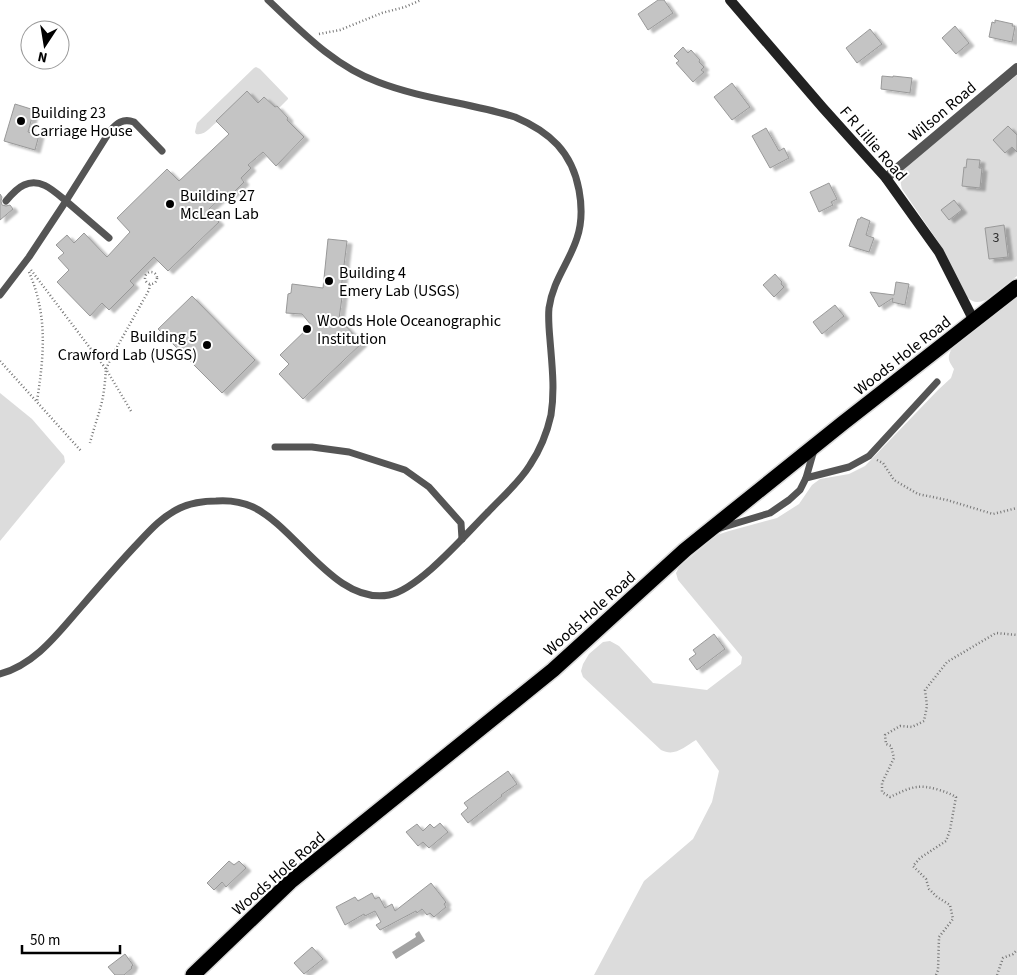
<svg xmlns="http://www.w3.org/2000/svg" width="1017" height="975" font-family="'Source Sans 3',sans-serif">
	<style>
		.green { fill: #dcdcdc }
		.water { fill: #a3a3a3 }
		.building { fill: #c4c4c4; stroke: #999; filter: url(#shadow) }
		.lines { fill: none; stroke-linecap: round; stroke-linejoin: round }
		.highway-casing { stroke: #dbdbdb; stroke-width: 18 }
		.path { stroke: #777; stroke-width: 2.5; stroke-dasharray: 1 2.5; stroke-linecap: butt }
		.lane { stroke: #555; stroke-width: 7 }
		.street { stroke: #555; stroke-width: 10 }
		.secondary { stroke: #222; stroke-width: 10 }
		.highway { stroke: #000; stroke-width: 15 }
		.poi-dot { fill: #000; stroke: #fff; stroke-width: 2 }
		.labels { text-anchor: middle; stroke-width: 4; stroke-linejoin: round; paint-order: stroke }
		.number-label { font-size: 14px; fill: #313131 }
		.street-label { font-size: 16px; fill: #000; stroke: #fff }
		.poi-label { font-size: 16px; fill: #000; stroke: #fff; text-anchor: start }
	</style>
	<defs>
		<filter id="shadow"><feDropShadow dx="5" dy="3" stdDeviation="1" flood-color="#0004"/></filter>
	</defs>
	<rect width="100%" height="100%" fill="#fff"/>
	<g class="green">
		<path d="M256,67L260,69L288,98V99L279,108L277,106L275,107L264,97C252,109 234,113 219,121C211,125 206,136 196,134L195,132L197,123L254,68Z"/>
		<path d="M1017,75V276L986,300C978,303 973,303 967,297L939,243L902,189C899,179 901,172 908,165Z"/>
		<path d="M1017,298V975H594L644,881L693,839L712,802L719,771L696,740C684,747 675,757 661,750L583,677L581,671L583,664L589,654L603,642L610,641L619,646L653,683L707,690L741,664L742,657L678,580L676,573L679,567L717,535L729,531L777,518L799,504L812,485L820,479L849,474L865,466L938,390L951,378L954,369C948,360 947,358 952,348Z"/>
		<path d="M0,393L32,419L64,456L65,462L0,541Z"/>
	</g>
	<path class="water" d="M419,931L425,941L396,959L392,952L416,937L415,934Z"/>
	<g class="building">
		<path d="M658,0H664L673,13L648,30L638,14Z"/>
		<path d="M995,20L1013,24L1012,26H1015L1012,42L989,37L992,22L995,23Z"/>
		<path d="M955,26L969,43L956,54L942,38Z"/>
		<path d="M870,29L882,44L857,63L846,48Z"/>
		<path d="M683,47L688,53L691,50L700,60L699,62L704,67L701,70L704,72L693,82L676,63L679,61L674,56Z"/>
		<path d="M882,76L893,77V76L912,78L910,93L881,89Z"/>
		<path d="M732,83L750,107L732,120L714,97Z"/>
		<path d="M247,91L258,103L264,97L275,107L277,106L288,118L287,120L304,137L276,166L263,152L248,165L251,168L241,178L244,182L231,195L227,192L207,211L219,222L168,271L154,257L130,281L134,285L109,310L102,303L90,316L57,282L69,270L58,258L64,253L56,245L67,235L74,243L84,233L107,257L130,232L117,218L167,169L179,181L229,134L216,121Z"/>
		<path d="M15,104L34,110L28,132L39,135L35,150L4,141Z"/>
		<path d="M1008,126L1017,135V152L1012,147L1005,153L993,140Z"/>
		<path d="M766,128L779,151L784,148L789,158L770,168L752,136Z"/>
		<path d="M967,159L980,160L979,168H982L980,188L962,186L964,167L966,168Z"/>
		<path d="M829,183L837,199L831,202L833,205L819,212L810,192Z"/>
		<path d="M0,194L2,197L1,201L2,205L6,206L10,205L13,209L0,220Z"/>
		<path d="M954,200L962,210L949,220L941,210Z"/>
		<path d="M861,217L870,221L866,235L874,238L869,252L849,246L858,219H860Z"/>
		<path d="M1004,225L1008,257L989,259L985,228Z"/>
		<path d="M328,239L347,241L341,290H343L339,319L362,343L303,399L279,374L289,364L280,355L311,325L302,314L286,313L288,294L291,293L292,284L323,288Z"/>
		<path d="M775,274L782,282L781,284L784,287L774,297L763,285Z"/>
		<path d="M896,282L909,284L905,305L892,302L893,298L879,307L870,292L894,295Z"/>
		<path d="M192,296L255,360L222,393L158,329Z"/>
		<path d="M835,305L844,316L822,334L813,322Z"/>
		<path d="M714,634L725,649L697,670L689,659L696,654L693,650Z"/>
		<path d="M508,771L517,784L501,795L502,796L468,823L461,814L468,808L464,803Z"/>
		<path d="M440,823L448,832L429,848L423,842L418,846L406,832L417,824L423,831L430,824L434,828Z"/>
		<path d="M229,861L234,865L239,861L246,868L226,887L222,882L214,890L207,883Z"/>
		<path d="M431,883L446,902L444,904L446,907L434,917L430,913L427,915L422,909L417,913L416,911L380,930L376,925L381,922L375,911L365,916L364,914L345,925L336,907L355,897L358,901L372,893L375,899L379,897L385,908L392,904L395,911Z"/>
		<path d="M312,947L323,959L304,974L294,963Z"/>
		<path d="M125,954L133,965L131,967L132,968L124,975H115L108,967Z"/>
	</g>
	<g class="lines">
		<defs>
			<path id="highway" d="M193,975L290,882L553,670L685,550L843,423L1017,287"/>
		</defs>
		<use href="#highway" class="highway-casing"/>
		<g class="path">
			<path d="M319,34L340,30L382,13L405,7L421,0"/>
			<path d="M31,270L106,369C105,382 104,396 100,409C97,420 93,431 90,443"/>
			<circle cx="151" cy="278" r="6"/>
			<path d="M29,272C48,316 44,355 37,401"/>
			<path d="M0,361L82,452"/>
			<path d="M131,411L106,369L112,356L149,290L150,284"/>
			<path d="M877,460L883,463L894,480L918,494L947,500L993,514L1017,508"/>
			<path d="M936,975L938,970L939,937L953,919L950,905L937,897L929,889L926,879L913,866L920,858L946,841L950,830L956,797C948,792 927,785 917,787C908,788 899,793 890,797L882,792V783L894,758L891,746L886,744L885,735L900,726L912,727L924,721L927,706L925,690L947,662L996,633L1017,635"/>
			<path d="M997,975L1003,958L1013,954L1017,950"/>
		</g>
		<g class="lane">
			<path d="M109,238L66,201L110,131C117,123 123,118 134,122L162,151"/>
			<path d="M0,295L29,257L66,201C54,191 40,177 24,185C17,188 11,195 6,201"/>
			<path d="M275,447H312L349,452L405,470L429,487L461,523L462,539"/>
			<path d="M806,478L814,450"/>
			<path d="M717,529L770,513L789,500L800,490L806,478L849,467L869,456L937,382"/>
			<path d="M0,674C36,664 58,633 81,607C100,585 119,563 139,542C151,529 163,516 180,508C191,503 204,501 216,501C229,500 242,502 253,507C297,528 335,605 389,595C419,589 465,535 487,513C502,497 519,483 530,465C540,450 547,433 551,415C555,390 552,365 550,340C549,329 548,318 549,308C553,280 569,263 577,238C582,223 582,206 579,190C572,152 550,132 515,117C470,103 422,99 378,82C334,66 301,31 268,0"/>
		</g>
		<path class="street" d="M886,178L1017,68"/>
		<path class="secondary" d="M730,0L823,108L886,178L939,252L974,321"/>
		<use href="#highway" class="highway"/>
	</g>
	<g class="poi-dot">
		<circle cx="21" cy="121" r="5"/>
		<circle cx="170" cy="204" r="5"/>
		<circle cx="329" cy="281" r="5"/>
		<circle cx="307" cy="329" r="5"/>
		<circle cx="207" cy="345" r="5"/>
	</g>
	<g class="labels">
		<g class="number-label">
			<text x="996" y="242">3</text>
		</g>
		<g class="street-label">
			<text transform="translate(942 111) rotate(-40)" y="6">Wilson Road</text>
			<text transform="translate(874 143) rotate(49)" y="6">F R Lillie Road</text>
			<text transform="translate(902 355) rotate(-38)" y="6">Woods Hole Road</text>
			<text transform="translate(589 613) rotate(-42)" y="6">Woods Hole Road</text>
			<text transform="translate(278 873) rotate(-41)" y="6">Woods Hole Road</text>
		</g>
		<g class="poi-label">
			<text x="31" y="118">Building 23<tspan x="31" dy="18">Carriage House</tspan></text>
			<text x="180" y="201">Building 27<tspan x="180" dy="18">McLean Lab</tspan></text>
			<text x="339" y="278">Building 4<tspan x="339" dy="18">Emery Lab (USGS)</tspan></text>
			<text x="317" y="326">Woods Hole Oceanographic<tspan x="317" dy="18">Institution</tspan></text>
			<text x="197" y="342" text-anchor="end">Building 5<tspan x="197" dy="18">Crawford Lab (USGS)</tspan></text>
		</g>
	</g>
	<g transform="translate(45 45) rotate(192)"><circle r="24" fill="#ffffff" stroke="#999999"/>
	<path d="M0-4L9 19L0 12L-9 19Z" fill="#000000"/>
	<text y="-8" font-size="14" font-weight="bold" text-anchor="middle" fill="#000000">N</text>
	</g>
	<path d="M22 945v8h98v-8" fill="none" stroke="#000000" stroke-width="2.5"/>
	<text x="30" y="945" font-size="15" fill="#000000" stroke="#ffffff" stroke-width="4" paint-order="stroke">50 m</text>
</svg>
